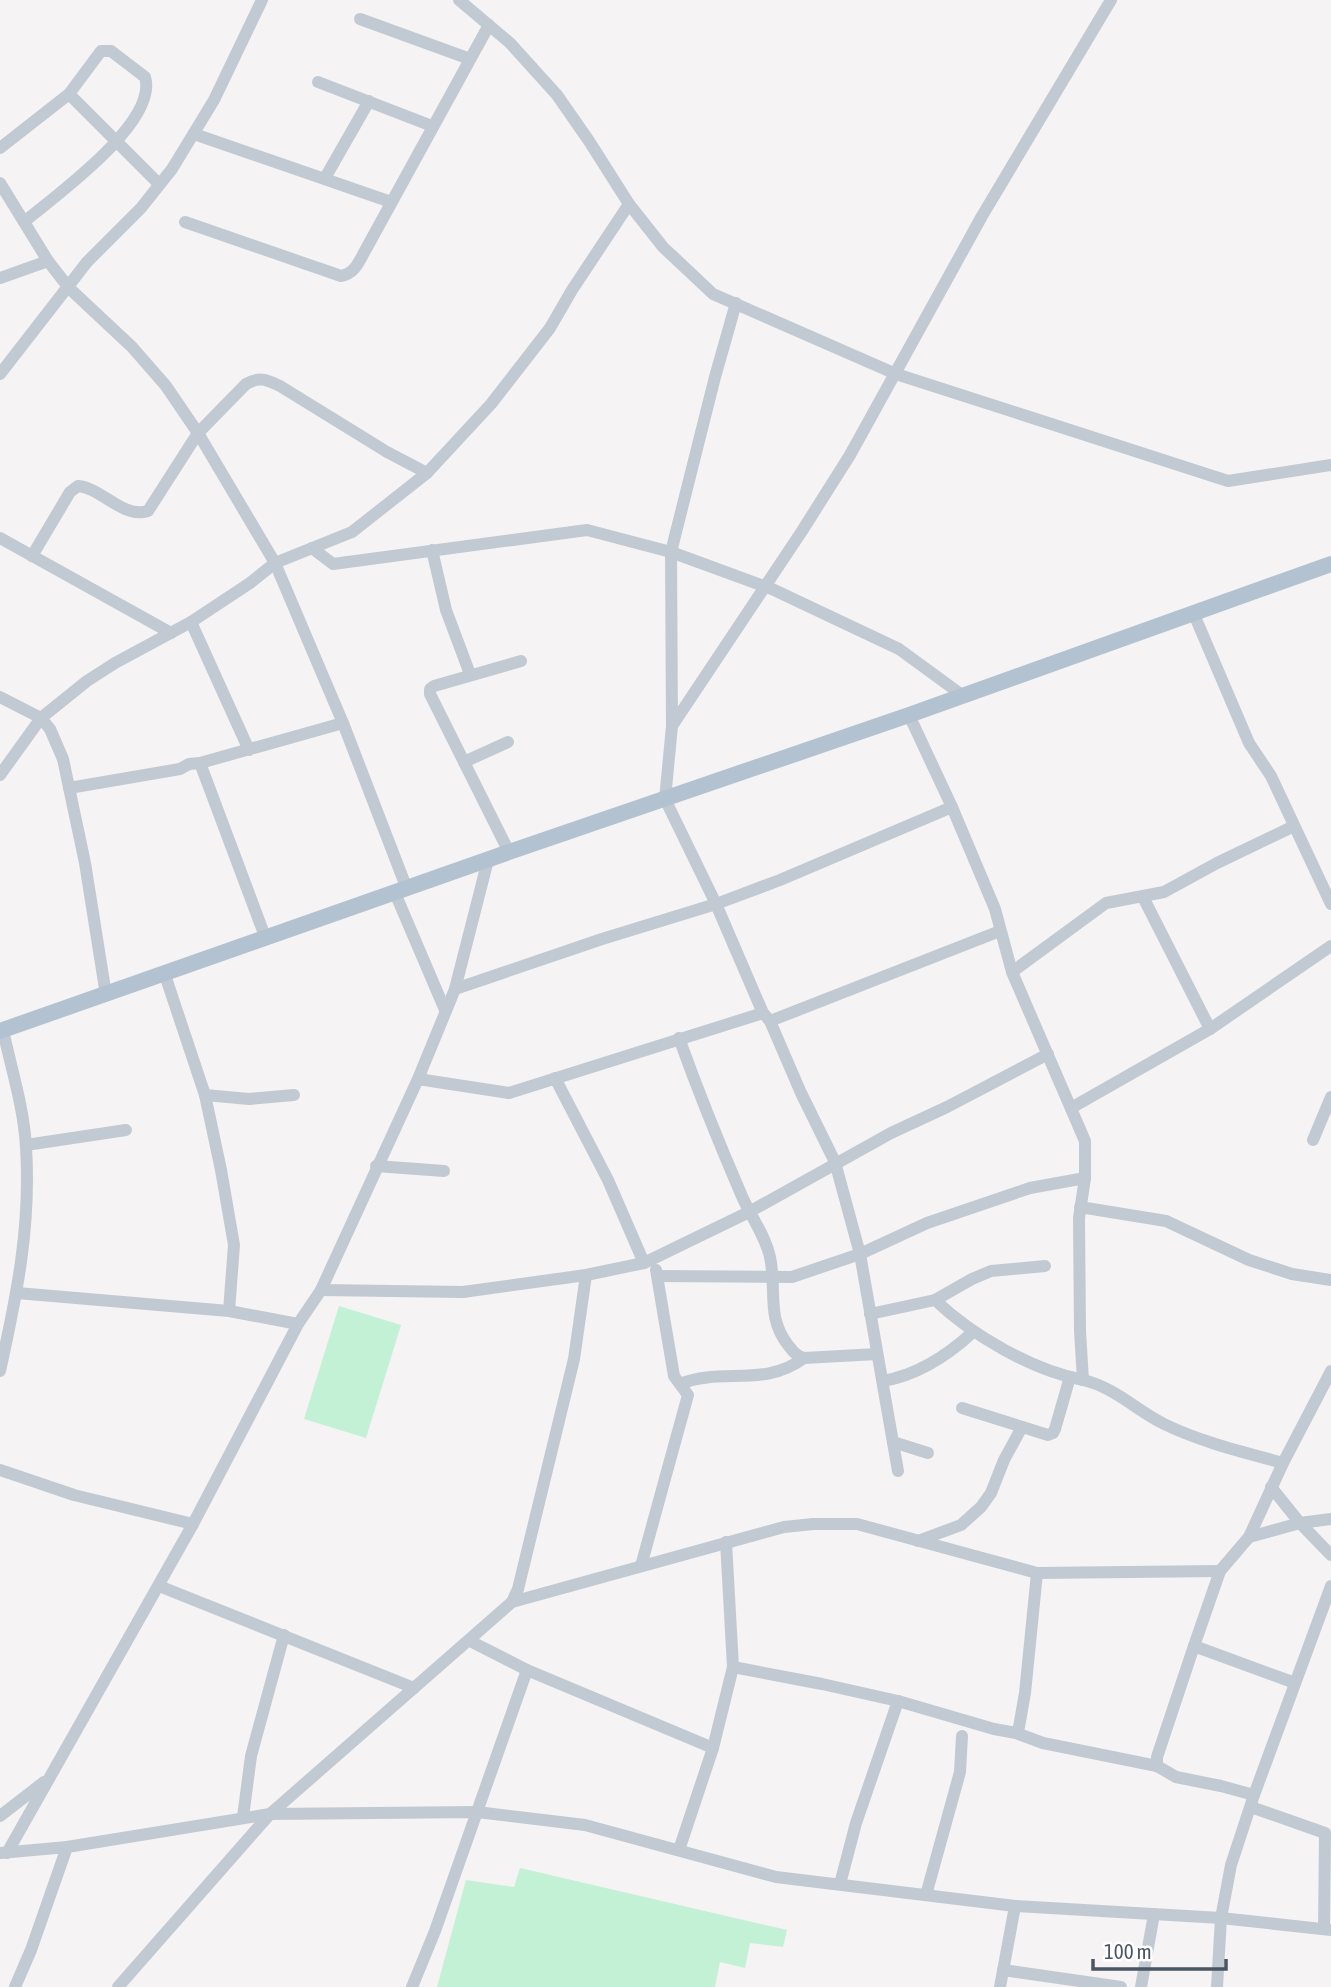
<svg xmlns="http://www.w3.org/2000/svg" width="1331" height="1987" font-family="'Asap Condensed',sans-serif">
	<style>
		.green { fill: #c3f1d5 }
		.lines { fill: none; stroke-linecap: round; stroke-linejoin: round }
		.minor { stroke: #c1cad2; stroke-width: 12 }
		.major { stroke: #b3c2d1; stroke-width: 16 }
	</style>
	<rect width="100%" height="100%" fill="#f5f3f3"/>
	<g class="green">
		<path d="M339,1306L401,1325L366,1438L304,1419Z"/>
		<path d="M520,1868L787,1930L783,1947L750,1943L745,1968L720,1962L715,1987H437L466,1880L514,1887Z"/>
	</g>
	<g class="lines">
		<g class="minor">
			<path d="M459,0L510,43L557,95L589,141L629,204L663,247L713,294L896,374L1228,481L1331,465"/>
			<path d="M360,19L470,59"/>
			<path d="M318,82L432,126"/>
			<path d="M69,94L159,184"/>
			<path d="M194,134L391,202"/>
			<path d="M0,148L69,94L101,51H111L145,77C159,122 55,196 24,222"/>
			<path d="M325,178L369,101"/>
			<path d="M0,183L48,261L69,288L132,347L166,386L198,433L275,563L343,723L407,889"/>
			<path d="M185,222L341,276C355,274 359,261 366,249L489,25"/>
			<path d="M0,278L48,261"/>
			<path d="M736,303L715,377L671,552L672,726L665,799L716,904L763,1013L770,1021L801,1093L835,1162L860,1254L898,1471"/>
			<path d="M0,374L87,262L141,208L172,169L214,100L262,0"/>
			<path d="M0,538L171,633"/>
			<path d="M312,548L333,564L587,530L671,552L772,589L899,649L962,695"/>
			<path d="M432,550L446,610L470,674"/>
			<path d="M32,556L70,492L78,486C102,488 123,519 148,511L198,433L246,384C260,376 267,380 280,386L387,452L427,473"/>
			<path d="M1193,612L1249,743L1271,776L1331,904"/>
			<path d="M191,622L249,750"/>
			<path d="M0,697L41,718L50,729L63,759L85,863L106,995"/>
			<path d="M909,715L952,807L995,909L1012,972L1085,1141V1178L1079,1218L1080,1331L1083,1380C1114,1387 1136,1410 1164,1424C1201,1442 1243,1452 1283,1463"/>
			<path d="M672,726L802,531L850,455L982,216L1111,0"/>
			<path d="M464,762L508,742"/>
			<path d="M200,763L266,939"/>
			<path d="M0,775L41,718L87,681L115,663L191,622L250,583L275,563L352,532L427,473L491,404L550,328L572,290L629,204"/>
			<path d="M69,788L180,769L189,764L200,763L343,723"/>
			<path d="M509,852L430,694V689L434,686L521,661"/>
			<path d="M395,893L445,1010"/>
			<path d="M1143,897L1210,1029"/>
			<path d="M1012,972L1106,903L1164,892L1217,863L1294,826"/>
			<path d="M165,975L205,1095L221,1170L234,1245L229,1311"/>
			<path d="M455,989L602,939L716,904L780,880L952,807"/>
			<path d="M770,1021L1000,931"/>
			<path d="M679,1038C698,1091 719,1143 741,1194C750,1216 765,1234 770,1257C777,1290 766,1317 788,1345C793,1351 796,1356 804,1358L877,1354"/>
			<path d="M555,1078L608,1180L644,1263"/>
			<path d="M418,1079L509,1093L763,1013"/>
			<path d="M205,1095L249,1099L294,1095"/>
			<path d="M1071,1108L1210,1029L1331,946"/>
			<path d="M1313,1140L1331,1097"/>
			<path d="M26,1145L126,1130"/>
			<path d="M376,1166L444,1171"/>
			<path d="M1080,1207L1166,1221L1249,1260L1292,1274L1331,1280"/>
			<path d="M658,1276L792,1277L860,1254L927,1223L1030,1188L1085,1178"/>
			<path d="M321,1290L463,1292L586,1275L644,1263L749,1212L891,1133L947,1107L1048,1054"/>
			<path d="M17,1293L229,1311L298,1324"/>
			<path d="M935,1300L972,1279L991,1271L1045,1266"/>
			<path d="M870,1314L935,1300C973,1336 1032,1370 1083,1380"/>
			<path d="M0,1371C17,1294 31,1226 26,1147C24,1108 11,1068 3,1030"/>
			<path d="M883,1381C918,1375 947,1356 973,1332"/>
			<path d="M680,1384C722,1367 764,1388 804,1358"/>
			<path d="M962,1408L1048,1435L1053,1433L1055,1429L1070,1377"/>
			<path d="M893,1442L928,1453"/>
			<path d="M0,1470L74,1495L193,1524"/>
			<path d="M1271,1487L1300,1523L1331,1555"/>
			<path d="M1249,1537L1300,1523L1331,1519"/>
			<path d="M918,1541L961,1525L981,1507L991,1493L1004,1460L1022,1427"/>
			<path d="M641,1566L688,1395L674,1376L656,1270"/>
			<path d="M159,1586L414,1688"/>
			<path d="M512,1602L518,1589L574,1359L586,1275"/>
			<path d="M470,1641L527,1670L713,1748"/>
			<path d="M1194,1646L1220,1571L1249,1537L1283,1463L1331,1371"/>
			<path d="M733,1667L822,1684L898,1701L994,1729L1016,1733L1019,1727L1025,1693L1037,1573"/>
			<path d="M1016,1733L1043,1743L1157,1766"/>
			<path d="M1254,1795L1221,1786L1176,1777L1157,1766V1757L1194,1646L1295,1683"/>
			<path d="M1251,1807L1325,1833L1324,1929"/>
			<path d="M0,1816L44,1782"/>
			<path d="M243,1817L251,1756L284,1635"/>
			<path d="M679,1850L713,1748L733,1667L726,1542"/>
			<path d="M0,1853L67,1847L270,1814L477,1812L585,1825L776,1877L1015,1906L1221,1918L1331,1930"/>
			<path d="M7,1853L193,1524L298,1324L321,1290L418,1079L455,989L488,860"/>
			<path d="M840,1884L856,1823L898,1701"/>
			<path d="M926,1895L960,1772L962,1736"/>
			<path d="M1003,1970L1121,1987"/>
			<path d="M15,1987L31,1950L67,1847"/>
			<path d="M118,1987L270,1814L512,1602L784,1527L813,1524H857L1037,1573L1220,1571"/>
			<path d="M412,1987L435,1931L527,1670"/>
			<path d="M1000,1987L1015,1906"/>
			<path d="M1141,1987L1154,1914"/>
			<path d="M1217,1987L1221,1918L1231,1865L1254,1795L1331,1586"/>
		</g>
		<path class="major" d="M0,1031L509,852L909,715L1331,564"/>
	</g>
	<path d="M1093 1959v10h133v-10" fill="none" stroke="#4a5661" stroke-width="3.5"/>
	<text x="1104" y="1959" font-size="21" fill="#4a5661" stroke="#ffffff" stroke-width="5" paint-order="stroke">100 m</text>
</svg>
